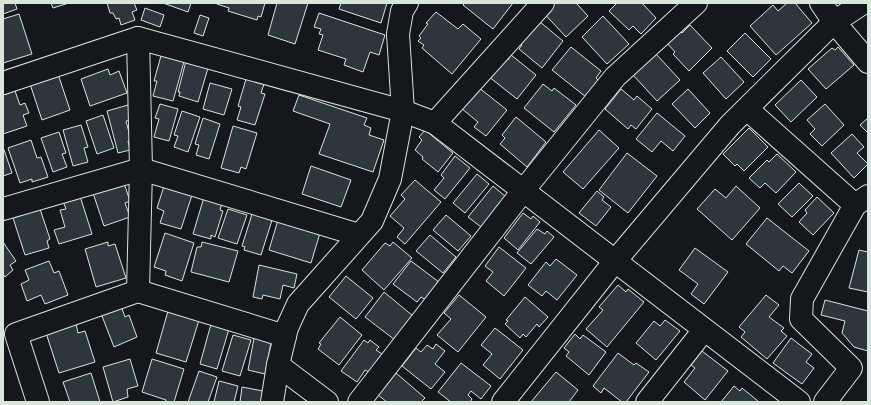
<svg xmlns="http://www.w3.org/2000/svg" width="871" height="405" font-family="'Fira Sans',sans-serif">
	<style>
		.building { fill: #2c363c; stroke: #d8e6dc }
		.lines { fill: none; stroke-linecap: round; stroke-linejoin: round }
		.minor-casing { stroke: #d8e6dc; stroke-width: 24 }
		.minor { stroke: #14181c; stroke-width: 22 }
	</style>
	<rect width="100%" height="100%" fill="#14181c"/>
	<g class="building">
		<path d="M3,3H15L17,9L3,14Z"/>
		<path d="M51,3H69L53,8Z"/>
		<path d="M107,3H134L137,10L132,12L135,20L121,25L119,18L116,19L113,13H110Z"/>
		<path d="M163,3H191L188,12Z"/>
		<path d="M218,3H265L261,17L258,16L257,20L228,11L229,8L217,4Z"/>
		<path d="M277,3H308L295,44L268,35Z"/>
		<path d="M341,3H387L381,23L339,9Z"/>
		<path d="M465,3H513L493,29L463,5Z"/>
		<path d="M545,3H576L588,16L566,37L539,8Z"/>
		<path d="M617,3H642L656,18L641,34L633,26L629,30L609,11Z"/>
		<path d="M787,3H795L812,23L776,55L750,26L773,5L778,11Z"/>
		<path d="M145,8L164,15L160,27L141,20Z"/>
		<path d="M436,12L458,29L463,24L481,39L452,74L422,48L424,45L418,41L421,38L419,36L428,24L426,23Z"/>
		<path d="M319,13L385,35L379,55L370,52L363,72L344,65L346,59L318,50L323,35L319,34L321,29L314,27Z"/>
		<path d="M19,14L32,54L3,63V19Z"/>
		<path d="M200,15L209,18L203,36L194,33Z"/>
		<path d="M603,16L629,44L607,64L582,37Z"/>
		<path d="M534,17L563,41L542,68L519,49L522,45L516,40Z"/>
		<path d="M690,25L712,48L689,71L673,54L675,52L667,43L679,30L682,33Z"/>
		<path d="M745,33L771,59L753,77L727,51Z"/>
		<path d="M571,47L601,71L596,78L598,80L586,97L552,70Z"/>
		<path d="M838,47L854,65L826,89L808,69L832,48L835,50Z"/>
		<path d="M162,52L185,58L173,101L153,96L157,81H154Z"/>
		<path d="M656,54L680,80L657,101L633,75Z"/>
		<path d="M511,55L536,75L517,99L488,76L504,57L508,60Z"/>
		<path d="M721,57L744,82L726,99L703,73Z"/>
		<path d="M186,61L208,68L198,102L179,96L180,92H178Z"/>
		<path d="M108,69L110,75L119,71L127,93L90,106L81,79Z"/>
		<path d="M58,74L70,110L42,120L30,84Z"/>
		<path d="M246,79L264,84L261,93L265,94L255,125L237,120L241,107L238,106Z"/>
		<path d="M801,80L817,97L791,122L775,105Z"/>
		<path d="M210,83L232,89L224,115L203,109Z"/>
		<path d="M543,84L552,91L554,88L576,105L554,132L524,108Z"/>
		<path d="M478,87L507,110L486,136L474,127L478,122L461,108Z"/>
		<path d="M621,89L634,100L637,96L652,109L636,129L631,125L628,129L605,109Z"/>
		<path d="M688,89L710,113L695,128L672,104Z"/>
		<path d="M15,91L20,105L25,103L29,113L23,115L27,126L3,134V95Z"/>
		<path d="M299,95L367,118L364,125L371,128L369,135L384,140L373,172L319,154L330,124L293,111Z"/>
		<path d="M160,104L178,109L169,141L154,137L159,119L155,118Z"/>
		<path d="M825,104L844,125L822,146L810,134L815,129L807,120Z"/>
		<path d="M128,105L132,120L126,121L131,140L128,141L130,150L118,153L107,111Z"/>
		<path d="M182,111L200,117L188,152L174,147L178,136L174,135Z"/>
		<path d="M657,113L685,136L673,151L661,141L652,152L636,139Z"/>
		<path d="M103,115L114,148L97,154L86,121Z"/>
		<path d="M516,117L546,142L527,167L500,144L505,138L502,135Z"/>
		<path d="M203,118L220,124L209,159L196,155L199,145L195,144Z"/>
		<path d="M868,118V133L860,125Z"/>
		<path d="M81,125L88,147L84,148L88,162L73,166L63,130Z"/>
		<path d="M233,126L257,133L246,169L241,167L239,173L221,168Z"/>
		<path d="M749,128L768,147L744,171L737,164L735,166L723,154Z"/>
		<path d="M425,130L453,153L438,172L422,159L423,157L415,150L422,140L419,137Z"/>
		<path d="M599,130L619,148L583,189L563,172Z"/>
		<path d="M59,132L66,153L62,154L67,167L53,172L41,138Z"/>
		<path d="M852,134L864,147L857,153L868,164L854,178L831,153Z"/>
		<path d="M31,140L37,158L41,157L48,177L32,182V179L20,183L8,148Z"/>
		<path d="M3,147L12,173L3,176Z"/>
		<path d="M627,153L657,176L628,213L599,190Z"/>
		<path d="M777,154L796,172L776,193L765,183L760,188L749,178L767,160L769,162Z"/>
		<path d="M455,156L470,168L445,199L434,190L444,178L441,175Z"/>
		<path d="M311,166L351,180L341,207L302,194Z"/>
		<path d="M477,174L489,184L465,213L453,203Z"/>
		<path d="M415,180L441,202L405,244L397,237L404,228L390,216L405,199L401,195Z"/>
		<path d="M124,183L130,201L125,203L130,217L104,226L93,193Z"/>
		<path d="M165,183L193,192L181,229L160,223L164,211L157,208Z"/>
		<path d="M799,183L813,196L792,217L778,204Z"/>
		<path d="M493,186L506,197L481,227L468,217Z"/>
		<path d="M736,186L760,208L732,240L697,209L715,189L726,198Z"/>
		<path d="M597,191L604,197L602,200L611,207L596,226L579,213Z"/>
		<path d="M80,196L92,234L59,244L54,230L65,227L60,210L66,209L63,201Z"/>
		<path d="M204,197L222,203L220,210L223,211L215,237L211,235V239L193,234Z"/>
		<path d="M817,197L834,213L813,235L799,222L807,213L805,210Z"/>
		<path d="M40,209L50,239L47,241L49,248L25,255L13,218Z"/>
		<path d="M228,209L247,215L237,244L218,238Z"/>
		<path d="M253,211L273,217L261,255L244,250L245,247L242,246Z"/>
		<path d="M523,213L531,219L533,216L540,222L518,250L504,238Z"/>
		<path d="M446,215L471,236L458,251L433,230Z"/>
		<path d="M767,218L809,251L792,273L783,266L779,271L746,244Z"/>
		<path d="M278,220L320,233L311,263L269,250Z"/>
		<path d="M537,229L545,234L547,231L554,237L531,264L517,253Z"/>
		<path d="M165,233L194,243L182,281L165,275L166,271L154,267Z"/>
		<path d="M430,235L456,257L443,273L416,251Z"/>
		<path d="M3,242L16,261L10,265L13,270L5,277L3,274Z"/>
		<path d="M108,242V246L115,244L126,278L96,287L85,249Z"/>
		<path d="M202,242L238,251L229,282L191,272L197,247H201Z"/>
		<path d="M393,242L412,258L384,290L362,270L385,243L390,246Z"/>
		<path d="M499,247L526,268L504,296L486,281L493,272L485,266Z"/>
		<path d="M695,248L728,272L704,304L691,294L698,284L679,270Z"/>
		<path d="M859,250L868,252V292L849,288Z"/>
		<path d="M556,259L577,275L557,300L546,291L542,296L528,285L546,262L550,266Z"/>
		<path d="M49,261L54,273L59,271L68,295L45,304L41,295L27,301L21,284L29,280L25,270Z"/>
		<path d="M411,261L439,282L426,300L421,297L417,302L393,284Z"/>
		<path d="M259,265L297,274L294,288L283,285L280,299L263,295L262,299L253,297Z"/>
		<path d="M346,276L373,298L356,319L329,297Z"/>
		<path d="M618,285L626,292L628,289L644,302L607,347L586,329L603,310L599,307Z"/>
		<path d="M384,292L413,316L395,340L365,317Z"/>
		<path d="M459,295L486,317L458,352L437,335L451,319L444,313Z"/>
		<path d="M766,295L779,305L769,317L784,328L781,331L787,336L767,359L741,337L745,332L739,327Z"/>
		<path d="M525,297L548,317L539,327L537,324L526,337L523,334L520,338L505,324L508,321L506,320Z"/>
		<path d="M825,300L868,311V351L854,347L842,333L845,321L821,315Z"/>
		<path d="M120,303L125,317L129,315L137,337L114,347L100,311Z"/>
		<path d="M168,311L199,320L186,362L156,353Z"/>
		<path d="M340,317L362,335L339,365L318,349L321,344L319,343Z"/>
		<path d="M665,320L680,331L656,360L636,343L654,321L660,326Z"/>
		<path d="M76,324L78,333L85,331L95,362L59,373L46,333Z"/>
		<path d="M211,324L229,329L217,369L200,364Z"/>
		<path d="M495,328L523,350L500,379L483,365L492,354L481,345Z"/>
		<path d="M255,333L271,343L265,374L248,370Z"/>
		<path d="M575,334L580,339L583,335L606,352L589,375L566,356L569,352L564,348Z"/>
		<path d="M233,335L251,340L240,376L222,371Z"/>
		<path d="M791,338L812,354L806,362L814,368L802,384L773,363Z"/>
		<path d="M364,340L368,343L370,340L379,347L376,350L382,354L369,372L365,370L357,382L341,371Z"/>
		<path d="M436,344L445,351L435,364L445,372L431,389L402,366L416,348L421,352L427,345L433,349Z"/>
		<path d="M702,351L728,371L705,400L684,382L695,368L691,365Z"/>
		<path d="M618,353L634,365L636,363L649,372L626,402H622L604,388L601,393L593,386Z"/>
		<path d="M130,359L138,386L127,389L128,397L113,402L103,367Z"/>
		<path d="M152,359L184,369L174,402H165L166,400L142,392Z"/>
		<path d="M461,363L491,386L481,399L471,391L468,395L472,399L470,402H451L438,392Z"/>
		<path d="M199,371L217,377L208,402H188Z"/>
		<path d="M556,372L578,390L569,402H531Z"/>
		<path d="M91,373L100,402H70L63,382Z"/>
		<path d="M396,373L425,398L421,402H387L378,395Z"/>
		<path d="M219,381L238,386L234,402H214Z"/>
		<path d="M734,386L740,391L742,388L758,401L756,402H721Z"/>
		<path d="M242,387L263,391L261,402H240Z"/>
	</g>
	<g class="lines">
		<defs>
			<g id="minor">
				<path d="M821,3L834,22L868,62"/>
				<path d="M3,83L138,38L403,111L435,123L799,402"/>
				<path d="M747,109L855,205"/>
				<path d="M435,123L543,3"/>
				<path d="M3,209L141,169L359,235"/>
				<path d="M138,291L141,169L138,38"/>
				<path d="M278,365L327,402"/>
				<path d="M38,402L16,334L138,291L285,336"/>
				<path d="M272,402L278,365L287,328L298,304L372,221L390,179L403,111L398,34L402,11L407,3"/>
				<path d="M359,402L523,191L615,77L696,3"/>
				<path d="M503,402L615,261L730,125L834,22L863,3"/>
				<path d="M647,402L704,330"/>
				<path d="M825,402L851,368L801,319L802,299L855,205L868,196"/>
			</g>
		</defs>
		<use href="#minor" class="minor-casing"/>
		<use href="#minor" class="minor"/>
	</g>
	<rect width="871" height="405" fill="none" stroke="#d8e6dc" stroke-width="8"/>
</svg>
